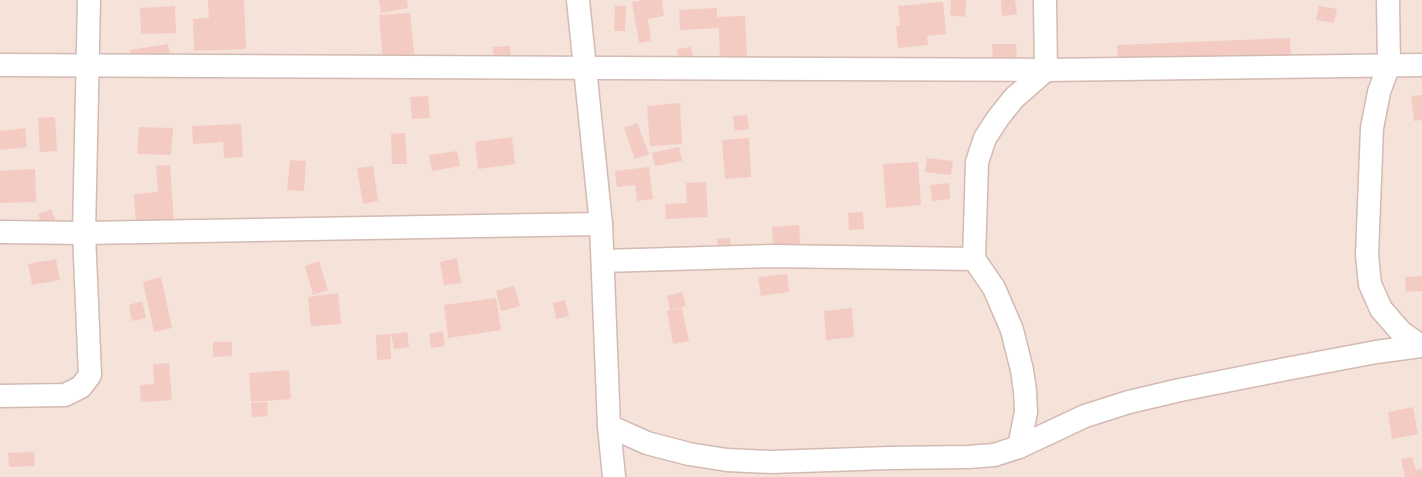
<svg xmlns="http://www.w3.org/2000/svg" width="1422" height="477" font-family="'Fira Sans Condensed',sans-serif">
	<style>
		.residential { fill: #f5e2d9 }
		.building { fill: #f3cbc2 }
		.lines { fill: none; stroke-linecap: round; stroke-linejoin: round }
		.minor-casing { stroke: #d3bab2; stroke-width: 25 }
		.minor { stroke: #fff; stroke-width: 22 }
	</style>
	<rect width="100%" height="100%" fill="#fdf2eb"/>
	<rect class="residential" x="0" y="0" width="1422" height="477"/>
	<g class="building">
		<path d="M208,0H244L246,49L194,51L193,19L209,18Z"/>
		<path d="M379,0H407L408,8L381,13Z"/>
		<path d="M644,0H662L664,16L648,19L651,41L639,43L632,2Z"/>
		<path d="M951,0H966L965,17L950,15Z"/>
		<path d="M1001,0H1015L1017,14L1002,16Z"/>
		<path d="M943,2L946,34L927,36L928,45L898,48L896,26H900L898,6Z"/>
		<path d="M175,6L176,33L141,34L140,8Z"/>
		<path d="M615,6H626L625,31H614Z"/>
		<path d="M1319,6L1337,9L1334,23L1316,20Z"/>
		<path d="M717,8V17L745,16L747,58L720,60L719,28L680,30L679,10Z"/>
		<path d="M410,13L415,61L383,64L379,15Z"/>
		<path d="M1290,38L1291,58L1118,64L1117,45Z"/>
		<path d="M168,44L171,62L133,67L130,50Z"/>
		<path d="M992,44H1016L1017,63H993Z"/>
		<path d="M510,46L511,63L494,64L493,47Z"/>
		<path d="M691,47L694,62L680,65L677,49Z"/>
		<path d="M1422,95V120L1414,121L1411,96Z"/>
		<path d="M428,96L430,118L412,119L410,97Z"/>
		<path d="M680,103L682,144L650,146L647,106Z"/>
		<path d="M747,115L749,129L735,131L733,116Z"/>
		<path d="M55,117L57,151L40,152L38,118Z"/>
		<path d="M637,123L649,154L635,159L624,128Z"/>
		<path d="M241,124L243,157L224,158L223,142L193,144L192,126Z"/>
		<path d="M139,127L173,128L171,155L137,154Z"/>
		<path d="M25,128L27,147L0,150V131Z"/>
		<path d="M405,133L407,164H392L391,134Z"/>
		<path d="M512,137L515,164L478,169L475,142Z"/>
		<path d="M749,138L751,177L725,179L722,140Z"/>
		<path d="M679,147L682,161L655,166L652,153Z"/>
		<path d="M457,151L460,166L432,171L429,155Z"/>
		<path d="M927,158L953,161L951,175L925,172Z"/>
		<path d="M290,160L306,161L304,191L287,190Z"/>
		<path d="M918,162L921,205L886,208L883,164Z"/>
		<path d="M170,165L174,223L136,225L134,194L158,192L156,166Z"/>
		<path d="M373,166L378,201L363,204L357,168Z"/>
		<path d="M649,167L653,199L637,201L635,185L617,187L615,171Z"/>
		<path d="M35,169L36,202L0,203V171Z"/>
		<path d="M706,182L708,217L666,219L665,204L687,203L686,183Z"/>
		<path d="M949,183L950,199L932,201L930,185Z"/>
		<path d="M51,209L60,230L46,235L38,214Z"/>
		<path d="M863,212L864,229L849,230L848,213Z"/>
		<path d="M799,225L801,254L773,256L772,227Z"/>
		<path d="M730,238L731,254L719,255L717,239Z"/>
		<path d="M457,258L461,283L444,285L440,262Z"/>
		<path d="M56,259L60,280L32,285L28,264Z"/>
		<path d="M319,261L328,290L313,295L305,266Z"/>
		<path d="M787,274L789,292L761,296L758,277Z"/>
		<path d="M1422,276V291L1406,292L1405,277Z"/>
		<path d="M161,277L172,328L154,332L143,282Z"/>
		<path d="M514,286L520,306L501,311L496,291Z"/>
		<path d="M682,292L686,306L670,310L667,296Z"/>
		<path d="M338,293L341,324L311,326L308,297Z"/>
		<path d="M496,298L501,330L448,338L444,305Z"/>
		<path d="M565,300L569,316L556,319L553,303Z"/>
		<path d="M142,301L146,318L132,321L129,305Z"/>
		<path d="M682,308L689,341L673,344L667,311Z"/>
		<path d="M852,308L854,337L826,340L824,311Z"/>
		<path d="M443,331L445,346L431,348L429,334Z"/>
		<path d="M407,332L409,347L394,349L391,334Z"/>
		<path d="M390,334L391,359L377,360L376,335Z"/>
		<path d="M213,342H232V356L213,357Z"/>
		<path d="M169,363L172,400L141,402L140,385L154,384L153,364Z"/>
		<path d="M289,370L291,399L251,402L249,373Z"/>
		<path d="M267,402L268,416L252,417L251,403Z"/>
		<path d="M1413,407L1418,434L1392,439L1388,412Z"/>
		<path d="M34,452L35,466L9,467L8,453Z"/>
		<path d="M1412,457L1416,470L1422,468V477H1405L1401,459Z"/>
	</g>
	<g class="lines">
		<defs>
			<g id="minor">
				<path d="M578,0L601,224L609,426L614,477"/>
				<path d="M1388,0L1389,65L1379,92L1372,128L1367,255L1370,284L1381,309L1401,332L1421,346"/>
				<path d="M0,65L1046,70L1422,65"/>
				<path d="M0,232L84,233L601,224"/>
				<path d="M603,261L771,256L974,259"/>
				<path d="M0,396L65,395L81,387L90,375L84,233L89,0"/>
				<path d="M609,426L647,443L689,454L727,460L771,462L889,458L968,457L994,455L1019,447L1085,416L1129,402L1180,390L1286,369L1376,352L1422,346"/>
				<path d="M1019,447L1026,412L1025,391L1022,370L1012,330L994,288L974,259L977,162L985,138L998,118L1014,98L1046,70L1045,0"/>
			</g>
		</defs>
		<use href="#minor" class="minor-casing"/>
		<use href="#minor" class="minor"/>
	</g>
</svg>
